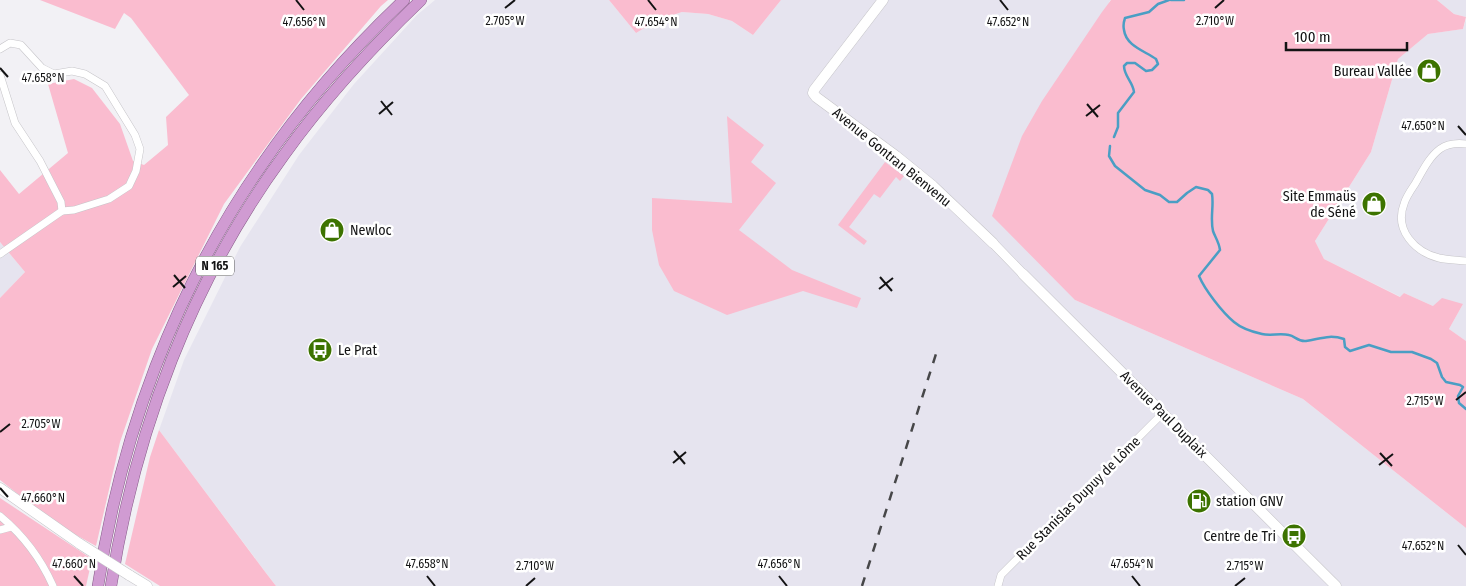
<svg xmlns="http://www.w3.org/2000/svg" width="1466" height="586" font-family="'Fira Sans Condensed',sans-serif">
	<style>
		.built { fill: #e6e4ef }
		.green { fill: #fabccf }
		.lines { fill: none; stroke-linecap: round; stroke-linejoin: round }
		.stream { stroke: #4a9ec4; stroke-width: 2.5 }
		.minor-casing { stroke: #c6c5c9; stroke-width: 8 }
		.tertiary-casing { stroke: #c6c5c9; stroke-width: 10 }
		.secondary-casing { stroke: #c6c5c9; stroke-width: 11 }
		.trunk-casing { stroke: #875b88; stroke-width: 12 }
		.minor { stroke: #fff; stroke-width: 7 }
		.tertiary { stroke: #fff; stroke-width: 9 }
		.secondary { stroke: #fff; stroke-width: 10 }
		.trunk { stroke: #d09bd2; stroke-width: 11 }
		.rail { stroke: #474749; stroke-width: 2.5; stroke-dasharray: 9 9; stroke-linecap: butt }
		.secondary-bridge-casing { stroke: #c6c5c9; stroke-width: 11; stroke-linecap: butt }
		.secondary-bridge { stroke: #fff; stroke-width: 10 }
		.ticks { fill: none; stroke: #131314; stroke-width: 2 }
		.labels { text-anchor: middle; stroke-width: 5; stroke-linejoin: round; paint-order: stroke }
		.shield { fill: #fff; stroke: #5a5a5a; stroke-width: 1 }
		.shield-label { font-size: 12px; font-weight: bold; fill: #131314 }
		.poi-label { font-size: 14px; fill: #131314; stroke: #fff; text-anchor: end }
		.street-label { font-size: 14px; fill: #131314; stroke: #fff }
		.ticks-label { font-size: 12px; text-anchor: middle; fill: #131314; stroke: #fff; stroke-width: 5; stroke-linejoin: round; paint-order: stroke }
	</style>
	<rect width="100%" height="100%" fill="#f2f1f5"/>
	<g class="built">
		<path d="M435,0H609L636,33L658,20L682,12L708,14L732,21L753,35L781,0H1111L1109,2L1075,300L1303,399L1466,528V586H276L159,430L184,360L240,247L299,155L354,84L417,15Z"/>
		<path d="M1437,0H1466V17L1454,14Z"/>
		<path d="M1466,19V341L1449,329L1463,304L1433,306L1404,293L1401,297L1324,259L1315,241L1371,152L1398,59L1428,34L1463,29Z"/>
		<path d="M0,242L25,272L0,298Z"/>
	</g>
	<g class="green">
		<path d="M40,0H388L381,6L301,99L224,204L152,349L120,442L96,546L56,524L0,480V298L25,272L0,242V170L19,194L68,153L48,84L74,79L92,88L120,124L133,161L144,165L168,145L166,117L189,95L131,18L124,13L115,29Z"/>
		<path d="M609,0H781L753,35L732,21L708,14L682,12L658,20L636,33Z"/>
		<path d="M1111,0H1437L1454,14L1466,17L1463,29L1428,34L1398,59L1371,152L1315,241L1324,259L1400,297L1404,293L1433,306L1442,298L1463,304L1449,329L1466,341V528L1303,399L1075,300L992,216L1022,136L1042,101L1102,12Z"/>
		<path d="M727,116L764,145L751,162L776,183L739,230L792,270L861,298L857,308L803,291L727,315L674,291L659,265L652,230V198L732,203Z"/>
		<path d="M885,162L904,176L900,181L896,177L880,198L874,194L849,227L867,241L864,245L838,225Z"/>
		<path d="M159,430L266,573L276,586H160L125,564L150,457Z"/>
		<path d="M0,498L92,559L86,586H0Z"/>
	</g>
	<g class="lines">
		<g class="stream">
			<path d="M1171,0H1184"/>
			<path d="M1114,137L1118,127V113L1134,92C1133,82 1124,76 1124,66L1127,63H1135L1146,71L1152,70L1158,64L1156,59C1145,51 1126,46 1124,30C1123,26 1124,21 1125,18L1149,12L1158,4L1169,0"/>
			<path d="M1110,146L1109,156L1115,166L1145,190L1160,195L1169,202H1177L1187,193L1196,187L1208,190L1212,194C1214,206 1210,218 1213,231C1215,237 1219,242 1220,250L1199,276C1205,290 1222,312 1234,322C1241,328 1253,332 1262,334C1270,336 1280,333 1289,335C1295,336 1298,342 1306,341C1320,339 1329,334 1344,339L1345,347L1350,351L1369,345L1391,352H1412L1431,359L1437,363L1442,377L1446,382L1460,385L1463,387L1458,396L1459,403L1466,409"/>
		</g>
		<defs>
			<g id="minor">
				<path d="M0,49L10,43L21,45L42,68L54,74L72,71L85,74L105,86L135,135L140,149L136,171L129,186L109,199L74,210L62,211"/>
				<path d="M0,75L15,123L40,161L61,202L62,211L0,254"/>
				<path d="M1466,144C1457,143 1447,144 1440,149C1429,157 1422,172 1415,184C1411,190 1406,197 1404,204C1394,230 1415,252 1439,258C1448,260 1457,260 1466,261"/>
				<path d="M0,516C23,535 41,559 53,586"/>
				<path d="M0,530L11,527"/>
				<path d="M998,586L1001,575L1163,413"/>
			</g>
			<path id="tertiary" d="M993,243L1023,274"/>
			<g id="secondary">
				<path d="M883,0L814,90L813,93L816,97L896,156L933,186L993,243"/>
				<path d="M1023,274L1336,586"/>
				<path d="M0,488L80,544"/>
				<path d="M129,575L147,586"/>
			</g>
			<g id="trunk">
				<path d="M98,586C120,437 175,290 261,166C302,106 351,50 404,0"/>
				<path d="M111,586C135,431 191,282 284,155C324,99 371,48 421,0"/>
			</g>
		</defs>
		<use href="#minor" class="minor-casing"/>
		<use href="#tertiary" class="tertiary-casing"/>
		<use href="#secondary" class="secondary-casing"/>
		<use href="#trunk" class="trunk-casing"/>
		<use href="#minor" class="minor"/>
		<use href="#tertiary" class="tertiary"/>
		<use href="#secondary" class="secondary"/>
		<use href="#trunk" class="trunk"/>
		<path class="rail" d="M862,586L936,354"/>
		<defs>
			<path id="secondary-bridge" d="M80,544L129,575"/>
		</defs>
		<use href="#secondary-bridge" class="secondary-bridge-casing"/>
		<use href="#secondary-bridge" class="secondary-bridge"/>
	</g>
	<path class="ticks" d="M296,0L304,10M648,0L656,10M1000,0L1008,10M505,8L515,0M1215,8L1224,0M0,68L8,77M381,101L392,115M1087,104L1098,117M379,114L393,102M1086,116L1100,105M1458,126L1466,135M174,275L185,288M880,277L892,291M173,287L186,276M879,289L893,278M1456,400L1466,392M0,432L10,424M674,451L685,464M1380,453L1392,466M673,463L686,452M1379,465L1393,454M0,488L8,497M1458,545L1466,555M74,576L83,586M427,576L435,586M779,576L787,586M1132,576L1140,586M526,586L535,578M1235,586L1245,578"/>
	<defs>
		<symbol id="shop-disc" viewBox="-11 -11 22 22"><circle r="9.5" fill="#3d7300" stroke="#fff"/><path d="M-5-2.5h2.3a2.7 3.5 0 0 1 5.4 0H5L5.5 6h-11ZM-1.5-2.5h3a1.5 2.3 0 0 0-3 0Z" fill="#fff"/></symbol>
		<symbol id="bus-disc" viewBox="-11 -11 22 22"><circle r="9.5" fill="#3d7300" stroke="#fff"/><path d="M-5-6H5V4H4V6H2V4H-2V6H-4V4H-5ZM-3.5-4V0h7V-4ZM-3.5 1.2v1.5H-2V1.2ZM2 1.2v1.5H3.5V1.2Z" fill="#fff"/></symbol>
		<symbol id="fuel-disc" viewBox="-11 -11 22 22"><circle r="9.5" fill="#3d7300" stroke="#fff"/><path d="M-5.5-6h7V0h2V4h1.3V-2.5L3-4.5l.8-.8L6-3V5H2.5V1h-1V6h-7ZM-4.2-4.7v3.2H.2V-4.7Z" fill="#fff"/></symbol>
	</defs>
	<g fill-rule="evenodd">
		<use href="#shop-disc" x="1415" y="57" width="28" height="28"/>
		<use href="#shop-disc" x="1360" y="190" width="28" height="28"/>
		<use href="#shop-disc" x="318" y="216" width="28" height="28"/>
		<use href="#bus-disc" x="306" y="336" width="28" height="28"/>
		<use href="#fuel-disc" x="1185" y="487" width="28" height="28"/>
		<use href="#bus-disc" x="1280" y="522" width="28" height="28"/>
	</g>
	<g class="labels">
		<rect class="shield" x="196" y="256.5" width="38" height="19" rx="4"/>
		<g class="shield-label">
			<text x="215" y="270">N 165</text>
		</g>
		<g class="poi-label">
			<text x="1412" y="76">Bureau Vallée</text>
			<text x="1356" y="201">Site Emmaüs<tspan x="1356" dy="16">de Séné</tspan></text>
			<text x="350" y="235" text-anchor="start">Newloc</text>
			<text x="338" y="355" text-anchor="start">Le Prat</text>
			<text x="1216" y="506" text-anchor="start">station GNV</text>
			<text x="1276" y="541">Centre de Tri</text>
		</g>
		<g class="street-label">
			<text transform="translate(892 157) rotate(39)" y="5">Avenue Gontran Bienvenu</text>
			<text transform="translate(1164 414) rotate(45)" y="5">Avenue Paul Duplaix</text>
			<text transform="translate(1078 498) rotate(-45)" y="5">Rue Stanislas Dupuy de Lôme</text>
		</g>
	</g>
	<g class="ticks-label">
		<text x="505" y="25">2.705°W</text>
		<text x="1215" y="25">2.710°W</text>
		<text x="1008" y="26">47.652°N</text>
		<text x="304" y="26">47.656°N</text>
		<text x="656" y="26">47.654°N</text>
		<text x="43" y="82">47.658°N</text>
		<text x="1423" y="130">47.650°N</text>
		<text x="1425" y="405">2.715°W</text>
		<text x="41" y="428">2.705°W</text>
		<text x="43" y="502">47.660°N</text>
		<text x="1423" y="550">47.652°N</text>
		<text x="74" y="568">47.660°N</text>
		<text x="427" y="568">47.658°N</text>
		<text x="779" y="568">47.656°N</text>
		<text x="1132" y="568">47.654°N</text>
		<text x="535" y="570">2.710°W</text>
		<text x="1245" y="570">2.715°W</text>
	</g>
	<path d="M1286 42v8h121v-8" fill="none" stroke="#131314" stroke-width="2.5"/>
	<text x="1294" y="42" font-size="15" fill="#131314" stroke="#ffffff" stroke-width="4" paint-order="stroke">100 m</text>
</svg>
